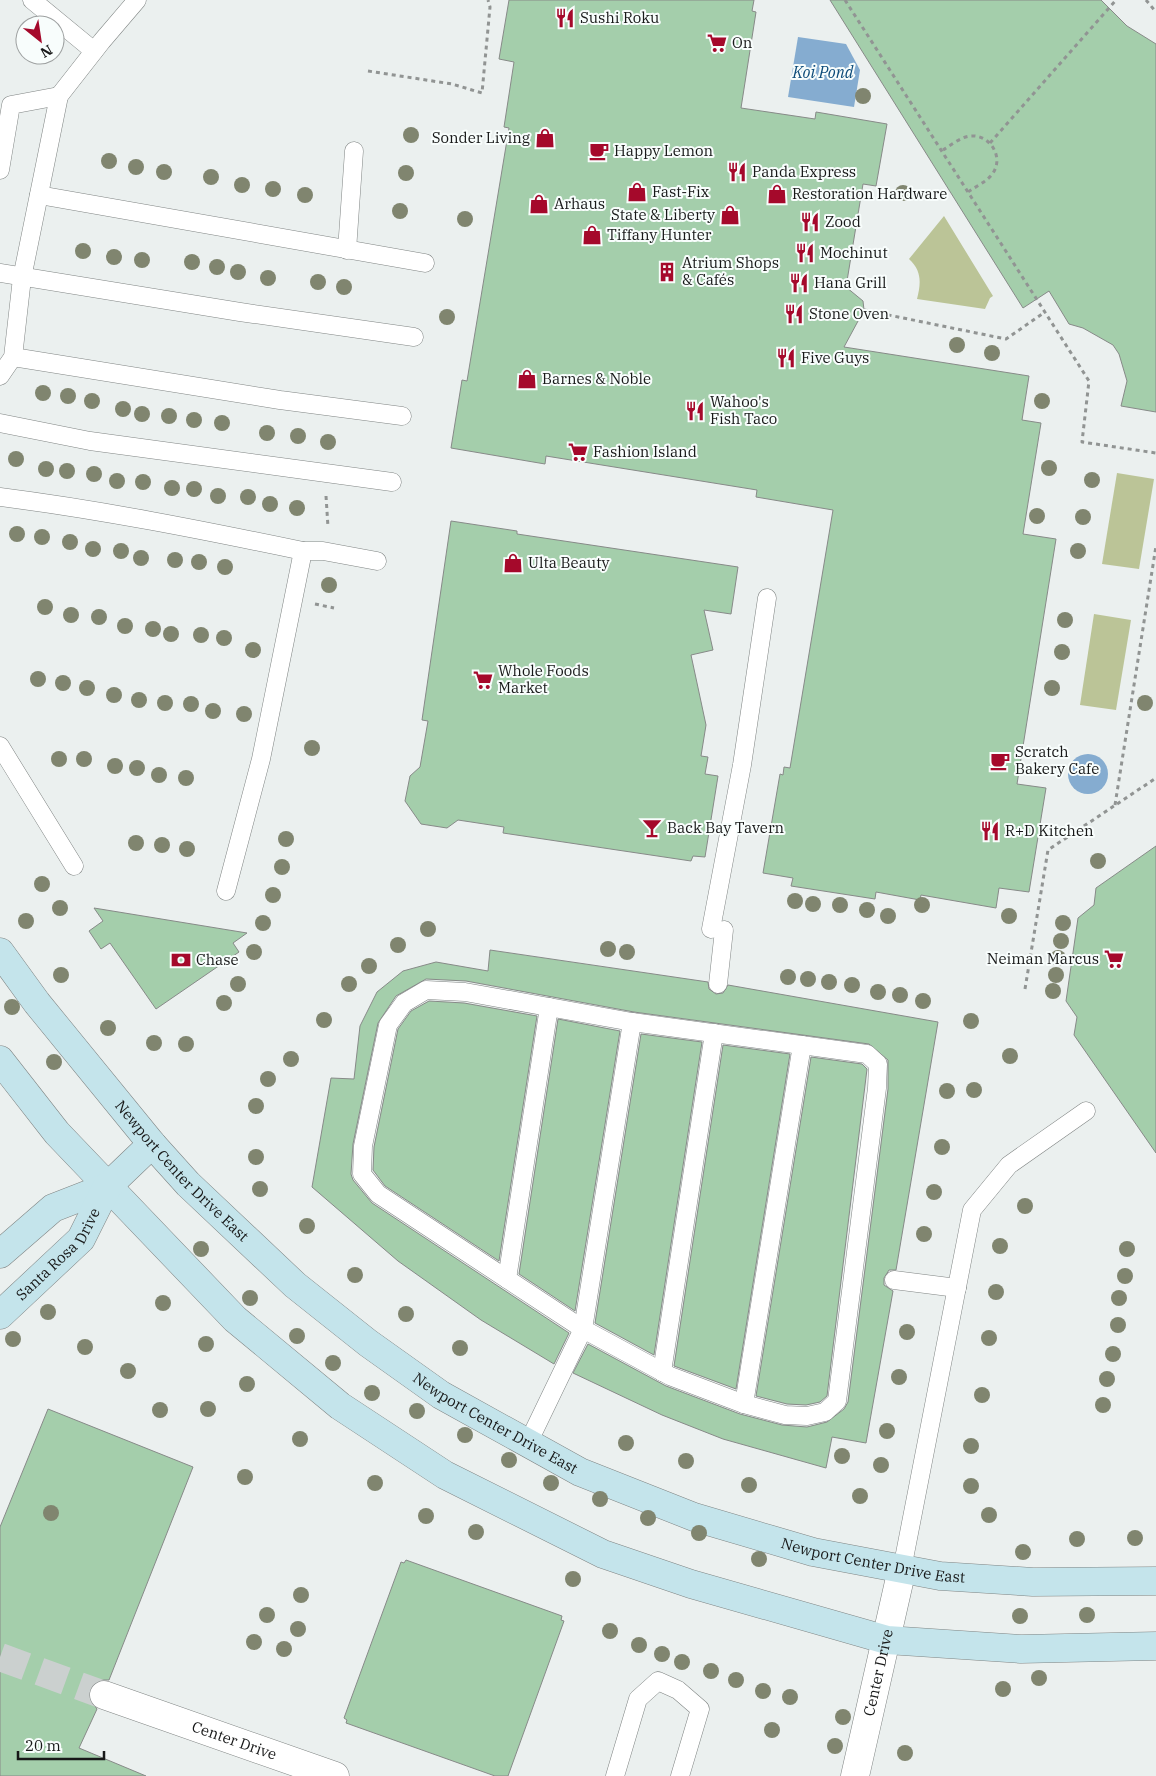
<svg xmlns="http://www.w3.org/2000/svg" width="1156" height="1776" font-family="'IBM Plex Serif',serif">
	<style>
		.green { fill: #bbc497 }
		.water { fill: #85acd0 }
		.building { fill: #a4ceab; stroke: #878a88 }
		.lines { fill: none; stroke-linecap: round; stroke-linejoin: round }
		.tertiary-tunnel { stroke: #cbd0cf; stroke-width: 28; stroke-dasharray: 28 14; stroke-linecap: butt }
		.service-casing { stroke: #808584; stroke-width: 19 }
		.tertiary-casing { stroke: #808584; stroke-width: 29 }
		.secondary-casing { stroke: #808584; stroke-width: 29 }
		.path { stroke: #919493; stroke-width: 3; stroke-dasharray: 4 4; stroke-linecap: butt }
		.service { stroke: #fff; stroke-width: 18 }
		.tertiary { stroke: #fff; stroke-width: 28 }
		.secondary { stroke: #c4e4eb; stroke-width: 28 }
		.tree { fill: #80856f }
		.labels { text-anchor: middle; stroke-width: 4; stroke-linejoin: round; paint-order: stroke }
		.poi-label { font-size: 15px; fill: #171818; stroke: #f8fdfc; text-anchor: start }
		.street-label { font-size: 15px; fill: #171818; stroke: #f8fdfc }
		.water-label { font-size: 16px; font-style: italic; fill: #0e4c7a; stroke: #f8fdfc }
	</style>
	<rect width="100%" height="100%" fill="#ebf0ef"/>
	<g class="green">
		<path d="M944,216L993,296L990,298L985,309L917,299C921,283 922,271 909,259Z"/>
		<path d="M1117,473L1154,479L1139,569L1102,564Z"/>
		<path d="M1094,614L1131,620L1116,710L1080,705Z"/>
	</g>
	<g class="water">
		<path d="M798,37L846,44L860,70L854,107L788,97Z"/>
		<circle cx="1088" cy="774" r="20"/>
	</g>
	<g class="building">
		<path d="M509,0H754L752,11L756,12L741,108L815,119L816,112L887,124L876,186L863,184L846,287L863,301L864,310L844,347L1029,376L1022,420L1041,423L1023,534L1056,539L1017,784L1046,788L1029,892L999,888L996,908L921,895L920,900L876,892L875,899L791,886L793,878L763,873L780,774L783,775L784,767L790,768L833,510L756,497L757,490L546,456L545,464L451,448L462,380L467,381L509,128L504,127L514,62L499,59Z"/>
		<path d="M830,0H1101L1127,26L1156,44V412L1121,406L1127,381L1119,354L1113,345L1083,328L1069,324L1049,291L1023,308Z"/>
		<path d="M451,521L517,531V534L738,567L731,614L704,610L713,650L691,655L706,725L701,756L708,757L705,774L718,776L705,857L693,856L691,861L503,833L504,827L458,820L447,828L421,824L405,801L410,776L420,767L428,721L422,720Z"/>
		<path d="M1156,846V1153L1074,1035L1077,1017L1066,1001L1078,918L1094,905L1096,888Z"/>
		<path d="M94,908L247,933L233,943L239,952L156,1009L110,943L101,949L89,931L103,921Z"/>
		<path d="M490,950L708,982L709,989L716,994L723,993L728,985L938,1022L896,1270H889L884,1278V1285L893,1291L866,1443L832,1437L826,1468L723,1439L662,1415L573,1373L588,1344L666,1386L740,1414L782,1425L807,1427L827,1422L844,1409L848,1402L888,1089V1060L869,1044L634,1012L466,981L426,979L396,996L378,1023L353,1144L351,1174L353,1180L372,1203L569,1333L554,1364L481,1320L398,1261L312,1187L331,1078L354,1079L360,1026L377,992L403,971L436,962L488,971Z"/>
		<path d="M429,1001L464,1003L537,1016L499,1261L385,1186L373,1170L374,1147L398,1029L411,1011Z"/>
		<path d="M558,1019L620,1031L575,1311L519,1274Z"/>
		<path d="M641,1034L702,1042L654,1355L595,1323Z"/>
		<path d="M723,1045L790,1054L736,1389L674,1366Z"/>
		<path d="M811,1057L862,1064L867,1069L827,1396L820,1402L806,1405L787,1404L756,1396Z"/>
		<path d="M48,1409L193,1467L109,1680H101L93,1684L89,1689V1698L97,1709L79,1748L146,1776H0V1527Z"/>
		<path d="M406,1560L562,1616L561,1620L564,1621L508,1776H495L346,1723L347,1720L344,1718L401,1562L404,1563Z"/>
	</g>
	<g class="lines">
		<path class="tertiary-tunnel" d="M0,1657L104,1695"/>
		<defs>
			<g id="service">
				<path d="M32,0L94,51"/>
				<path d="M0,170L11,105L59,96"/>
				<path d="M39,195L425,263"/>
				<path d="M347,250L354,151"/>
				<path d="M0,273L240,312L414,337"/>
				<path d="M13,357L280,400L402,416"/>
				<path d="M0,376L13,357L22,278L59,96L102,41L137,0"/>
				<path d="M0,423L90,441L392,482"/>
				<path d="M0,497C102,510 202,530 303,551H323L377,561"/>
				<path d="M0,746L74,866"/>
				<path d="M226,891L261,759L303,551"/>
				<path d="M711,929L742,765L767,598"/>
				<path d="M718,984L724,930"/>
				<path d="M426,990L465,992L632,1022L867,1054L878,1064L877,1088L837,1401L825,1412L807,1416L785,1415L744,1404L670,1376L583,1329L378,1194L362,1174L363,1146L388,1025L404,1003Z"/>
				<path d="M507,1279L549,1007"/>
				<path d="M894,1280L957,1288"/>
				<path d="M662,1372L714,1033"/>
				<path d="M744,1404L802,1045"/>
				<path d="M528,1443L583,1329L632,1022"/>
				<path d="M902,1569L972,1210L1009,1165L1086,1111"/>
				<path d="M615,1776L638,1699L658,1681L678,1690L700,1709L680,1776"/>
			</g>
			<g id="tertiary">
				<path id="s1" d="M104,1695L335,1776"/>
				<path id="s2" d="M855,1776L902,1569"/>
			</g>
			<g id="secondary">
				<path id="s3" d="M0,952L37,1003L152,1144L188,1184L295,1285L368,1343L441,1395L580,1472L694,1517L813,1552L940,1576L1033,1582L1156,1581"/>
				<path d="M0,1060L57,1133L235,1319L340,1406L445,1475L603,1554L691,1584L887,1640L1021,1649L1156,1646"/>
				<path d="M0,1254L53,1208L107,1187"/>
				<path id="s4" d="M0,1315L81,1239L107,1187L152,1144"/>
			</g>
		</defs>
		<use href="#service" class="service-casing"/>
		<use href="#tertiary" class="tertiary-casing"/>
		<use href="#secondary" class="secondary-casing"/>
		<g class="path">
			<path d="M845,0L1089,381L1082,442L1156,453"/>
			<path d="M1146,0L1156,12"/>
			<path d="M368,71L452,84L482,93L490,7L488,0"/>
			<path d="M990,143L1116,0"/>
			<path d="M943,150C951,145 961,137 970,136C990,134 1004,157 993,173C987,182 976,186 968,192"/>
			<path d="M864,310L1006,339L1045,312"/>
			<path d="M326,496L328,527"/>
			<path d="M315,604L334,608"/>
			<path d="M1115,805L1156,546"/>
			<path d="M1025,989L1048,850L1156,778"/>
		</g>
		<use href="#service" class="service"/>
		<use href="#tertiary" class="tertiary"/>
		<use href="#secondary" class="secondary"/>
	</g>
	<g class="tree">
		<circle cx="863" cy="96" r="8"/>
		<circle cx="411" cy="135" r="8"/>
		<circle cx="109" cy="161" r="8"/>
		<circle cx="136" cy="167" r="8"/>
		<circle cx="164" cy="172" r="8"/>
		<circle cx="406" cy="173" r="8"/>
		<circle cx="211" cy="177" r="8"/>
		<circle cx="242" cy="185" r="8"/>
		<circle cx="273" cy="189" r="8"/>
		<circle cx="903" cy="193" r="8"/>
		<circle cx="305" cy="195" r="8"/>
		<circle cx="400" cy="211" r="8"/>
		<circle cx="465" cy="219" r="8"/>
		<circle cx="83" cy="251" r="8"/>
		<circle cx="114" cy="257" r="8"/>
		<circle cx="142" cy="260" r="8"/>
		<circle cx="192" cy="262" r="8"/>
		<circle cx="217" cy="267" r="8"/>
		<circle cx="238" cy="272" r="8"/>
		<circle cx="268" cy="278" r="8"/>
		<circle cx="318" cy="282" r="8"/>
		<circle cx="344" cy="287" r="8"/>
		<circle cx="447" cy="317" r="8"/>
		<circle cx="957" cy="345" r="8"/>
		<circle cx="992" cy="353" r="8"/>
		<circle cx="43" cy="393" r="8"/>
		<circle cx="68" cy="396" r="8"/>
		<circle cx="92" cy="401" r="8"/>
		<circle cx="1042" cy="401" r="8"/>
		<circle cx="123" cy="409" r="8"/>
		<circle cx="142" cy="414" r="8"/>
		<circle cx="169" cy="416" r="8"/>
		<circle cx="194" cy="420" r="8"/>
		<circle cx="222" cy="423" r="8"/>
		<circle cx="267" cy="433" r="8"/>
		<circle cx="298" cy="436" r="8"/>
		<circle cx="328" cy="442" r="8"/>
		<circle cx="16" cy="459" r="8"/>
		<circle cx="1049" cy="468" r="8"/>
		<circle cx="46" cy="469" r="8"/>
		<circle cx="67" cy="471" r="8"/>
		<circle cx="94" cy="474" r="8"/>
		<circle cx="1092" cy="480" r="8"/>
		<circle cx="117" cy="481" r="8"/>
		<circle cx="143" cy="482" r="8"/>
		<circle cx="172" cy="488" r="8"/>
		<circle cx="194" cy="489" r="8"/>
		<circle cx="218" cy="496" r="8"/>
		<circle cx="248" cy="497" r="8"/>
		<circle cx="270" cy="504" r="8"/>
		<circle cx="297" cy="508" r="8"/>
		<circle cx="1037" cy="516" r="8"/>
		<circle cx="1083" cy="517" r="8"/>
		<circle cx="17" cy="534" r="8"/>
		<circle cx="42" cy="537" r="8"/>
		<circle cx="70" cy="542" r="8"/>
		<circle cx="93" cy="549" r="8"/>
		<circle cx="121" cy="551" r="8"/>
		<circle cx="1078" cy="551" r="8"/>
		<circle cx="141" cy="558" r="8"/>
		<circle cx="175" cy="560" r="8"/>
		<circle cx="199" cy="562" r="8"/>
		<circle cx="225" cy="567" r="8"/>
		<circle cx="329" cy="585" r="8"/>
		<circle cx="45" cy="607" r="8"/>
		<circle cx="71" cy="615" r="8"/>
		<circle cx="99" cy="617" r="8"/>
		<circle cx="1065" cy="620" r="8"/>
		<circle cx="125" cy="626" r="8"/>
		<circle cx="153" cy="629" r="8"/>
		<circle cx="171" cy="634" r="8"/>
		<circle cx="201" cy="635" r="8"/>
		<circle cx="224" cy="638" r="8"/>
		<circle cx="253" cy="650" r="8"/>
		<circle cx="1062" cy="652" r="8"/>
		<circle cx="38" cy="679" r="8"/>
		<circle cx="63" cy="683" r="8"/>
		<circle cx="87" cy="688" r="8"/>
		<circle cx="1052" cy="688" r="8"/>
		<circle cx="114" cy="695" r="8"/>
		<circle cx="139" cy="700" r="8"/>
		<circle cx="165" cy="703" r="8"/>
		<circle cx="1145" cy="703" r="8"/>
		<circle cx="191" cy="704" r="8"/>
		<circle cx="213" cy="711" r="8"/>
		<circle cx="244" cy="714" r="8"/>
		<circle cx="312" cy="748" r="8"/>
		<circle cx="59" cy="759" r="8"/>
		<circle cx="84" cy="759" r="8"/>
		<circle cx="115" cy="766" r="8"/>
		<circle cx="137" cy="768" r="8"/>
		<circle cx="159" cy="775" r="8"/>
		<circle cx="186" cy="778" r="8"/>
		<circle cx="286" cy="839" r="8"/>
		<circle cx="136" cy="843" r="8"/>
		<circle cx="162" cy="845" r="8"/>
		<circle cx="187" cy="849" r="8"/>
		<circle cx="1098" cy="861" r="8"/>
		<circle cx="282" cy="867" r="8"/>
		<circle cx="42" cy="884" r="8"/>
		<circle cx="273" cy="895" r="8"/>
		<circle cx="795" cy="901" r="8"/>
		<circle cx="813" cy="904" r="8"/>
		<circle cx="840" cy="905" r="8"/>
		<circle cx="922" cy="905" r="8"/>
		<circle cx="60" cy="908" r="8"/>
		<circle cx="867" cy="910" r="8"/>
		<circle cx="888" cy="916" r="8"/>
		<circle cx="1009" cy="916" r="8"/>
		<circle cx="26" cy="921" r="8"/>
		<circle cx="263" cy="923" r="8"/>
		<circle cx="1063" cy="923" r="8"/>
		<circle cx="428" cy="929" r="8"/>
		<circle cx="1061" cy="941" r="8"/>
		<circle cx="398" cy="945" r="8"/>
		<circle cx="608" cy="949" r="8"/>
		<circle cx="254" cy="952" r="8"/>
		<circle cx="627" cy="952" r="8"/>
		<circle cx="1058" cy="958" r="8"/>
		<circle cx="369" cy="966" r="8"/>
		<circle cx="61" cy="975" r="8"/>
		<circle cx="1056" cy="975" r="8"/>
		<circle cx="788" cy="977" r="8"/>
		<circle cx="808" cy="979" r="8"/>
		<circle cx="829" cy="982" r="8"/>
		<circle cx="238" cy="984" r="8"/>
		<circle cx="349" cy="984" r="8"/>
		<circle cx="852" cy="985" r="8"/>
		<circle cx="1053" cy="991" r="8"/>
		<circle cx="878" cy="992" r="8"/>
		<circle cx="900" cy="995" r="8"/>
		<circle cx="923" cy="1001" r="8"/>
		<circle cx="224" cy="1003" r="8"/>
		<circle cx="12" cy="1007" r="8"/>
		<circle cx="324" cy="1020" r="8"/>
		<circle cx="971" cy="1021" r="8"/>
		<circle cx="108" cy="1028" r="8"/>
		<circle cx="154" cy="1043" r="8"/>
		<circle cx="186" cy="1044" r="8"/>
		<circle cx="1010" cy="1056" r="8"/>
		<circle cx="291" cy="1059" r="8"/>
		<circle cx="54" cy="1062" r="8"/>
		<circle cx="268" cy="1079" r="8"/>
		<circle cx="974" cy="1090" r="8"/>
		<circle cx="947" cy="1091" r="8"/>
		<circle cx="256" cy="1106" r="8"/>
		<circle cx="942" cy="1147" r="8"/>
		<circle cx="256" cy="1157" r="8"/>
		<circle cx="260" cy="1189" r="8"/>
		<circle cx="934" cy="1192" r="8"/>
		<circle cx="1025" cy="1206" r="8"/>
		<circle cx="307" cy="1226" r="8"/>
		<circle cx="924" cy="1234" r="8"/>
		<circle cx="1000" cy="1246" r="8"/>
		<circle cx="201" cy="1249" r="8"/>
		<circle cx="1127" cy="1249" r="8"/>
		<circle cx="355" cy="1275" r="8"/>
		<circle cx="1125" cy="1276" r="8"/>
		<circle cx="996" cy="1292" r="8"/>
		<circle cx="250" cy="1298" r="8"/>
		<circle cx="1119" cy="1298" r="8"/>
		<circle cx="163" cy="1303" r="8"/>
		<circle cx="48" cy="1312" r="8"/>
		<circle cx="406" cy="1314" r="8"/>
		<circle cx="1118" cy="1325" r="8"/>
		<circle cx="907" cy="1332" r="8"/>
		<circle cx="297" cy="1336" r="8"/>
		<circle cx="989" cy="1338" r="8"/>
		<circle cx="13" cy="1339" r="8"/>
		<circle cx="206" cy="1344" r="8"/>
		<circle cx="85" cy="1347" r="8"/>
		<circle cx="460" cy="1348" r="8"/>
		<circle cx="1113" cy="1354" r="8"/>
		<circle cx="333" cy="1363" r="8"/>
		<circle cx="128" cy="1371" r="8"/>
		<circle cx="899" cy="1377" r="8"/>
		<circle cx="1107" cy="1379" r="8"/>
		<circle cx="247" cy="1384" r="8"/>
		<circle cx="372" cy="1393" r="8"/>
		<circle cx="982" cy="1395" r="8"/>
		<circle cx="1103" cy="1405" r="8"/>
		<circle cx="208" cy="1409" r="8"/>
		<circle cx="160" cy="1410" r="8"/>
		<circle cx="417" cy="1411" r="8"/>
		<circle cx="887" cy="1431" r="8"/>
		<circle cx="465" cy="1435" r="8"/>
		<circle cx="300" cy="1439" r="8"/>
		<circle cx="626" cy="1443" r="8"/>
		<circle cx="971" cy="1446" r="8"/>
		<circle cx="842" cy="1456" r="8"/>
		<circle cx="509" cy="1460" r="8"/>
		<circle cx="686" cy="1461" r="8"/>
		<circle cx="881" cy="1465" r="8"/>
		<circle cx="245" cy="1477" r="8"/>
		<circle cx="375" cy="1483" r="8"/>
		<circle cx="551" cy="1483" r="8"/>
		<circle cx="749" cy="1485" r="8"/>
		<circle cx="971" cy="1486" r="8"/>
		<circle cx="860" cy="1496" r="8"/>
		<circle cx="600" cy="1499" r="8"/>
		<circle cx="51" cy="1513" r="8"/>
		<circle cx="989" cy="1515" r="8"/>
		<circle cx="426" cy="1516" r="8"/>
		<circle cx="648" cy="1518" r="8"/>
		<circle cx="476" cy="1532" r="8"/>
		<circle cx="699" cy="1533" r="8"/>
		<circle cx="1135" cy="1538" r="8"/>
		<circle cx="1077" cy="1539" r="8"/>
		<circle cx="1023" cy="1552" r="8"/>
		<circle cx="759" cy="1559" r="8"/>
		<circle cx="573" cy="1579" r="8"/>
		<circle cx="301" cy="1595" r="8"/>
		<circle cx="267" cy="1615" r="8"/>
		<circle cx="1087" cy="1615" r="8"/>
		<circle cx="1020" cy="1616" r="8"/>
		<circle cx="298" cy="1629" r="8"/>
		<circle cx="610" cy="1631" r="8"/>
		<circle cx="254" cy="1642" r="8"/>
		<circle cx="639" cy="1645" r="8"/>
		<circle cx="284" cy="1649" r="8"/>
		<circle cx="662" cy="1654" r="8"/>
		<circle cx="682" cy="1662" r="8"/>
		<circle cx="711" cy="1671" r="8"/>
		<circle cx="1039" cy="1678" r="8"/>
		<circle cx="736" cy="1680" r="8"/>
		<circle cx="1003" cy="1689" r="8"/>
		<circle cx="763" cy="1691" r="8"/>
		<circle cx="790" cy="1697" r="8"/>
		<circle cx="843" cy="1717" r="8"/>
		<circle cx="772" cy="1730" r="8"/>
		<circle cx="835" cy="1746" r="8"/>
		<circle cx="905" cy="1753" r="8"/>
	</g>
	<defs>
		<symbol id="restaurant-bare" viewBox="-9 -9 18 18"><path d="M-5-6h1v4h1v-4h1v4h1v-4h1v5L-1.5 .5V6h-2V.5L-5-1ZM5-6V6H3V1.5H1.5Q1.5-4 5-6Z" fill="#a5092b" stroke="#f8fdfc" stroke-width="2.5" paint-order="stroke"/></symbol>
		<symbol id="supermarket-bare" viewBox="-9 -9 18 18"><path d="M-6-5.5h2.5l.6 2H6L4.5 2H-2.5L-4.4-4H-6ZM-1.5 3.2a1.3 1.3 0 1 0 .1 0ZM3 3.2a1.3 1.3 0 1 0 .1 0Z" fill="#a5092b" stroke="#f8fdfc" stroke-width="2.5" paint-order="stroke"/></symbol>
		<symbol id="shop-bare" viewBox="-9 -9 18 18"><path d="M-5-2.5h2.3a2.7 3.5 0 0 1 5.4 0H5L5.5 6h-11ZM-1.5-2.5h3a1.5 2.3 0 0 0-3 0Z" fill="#a5092b" stroke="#f8fdfc" stroke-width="2.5" paint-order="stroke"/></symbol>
		<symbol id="cafe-bare" viewBox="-9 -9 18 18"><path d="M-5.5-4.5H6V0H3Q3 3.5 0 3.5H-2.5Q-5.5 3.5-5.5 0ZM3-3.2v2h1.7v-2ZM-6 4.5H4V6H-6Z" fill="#a5092b" stroke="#f8fdfc" stroke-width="2.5" paint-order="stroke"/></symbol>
		<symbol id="building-bare" viewBox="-9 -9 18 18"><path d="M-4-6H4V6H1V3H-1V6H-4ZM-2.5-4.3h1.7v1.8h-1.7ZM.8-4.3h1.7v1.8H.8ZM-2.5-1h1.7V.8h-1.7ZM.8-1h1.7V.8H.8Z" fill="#a5092b" stroke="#f8fdfc" stroke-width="2.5" paint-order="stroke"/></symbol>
		<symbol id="bar-bare" viewBox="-9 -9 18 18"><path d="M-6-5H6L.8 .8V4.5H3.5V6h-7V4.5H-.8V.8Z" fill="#a5092b" stroke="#f8fdfc" stroke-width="2.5" paint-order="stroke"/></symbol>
		<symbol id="bank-bare" viewBox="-9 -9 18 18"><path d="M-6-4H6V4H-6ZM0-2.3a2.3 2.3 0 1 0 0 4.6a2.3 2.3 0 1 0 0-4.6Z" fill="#a5092b" stroke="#f8fdfc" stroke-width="2.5" paint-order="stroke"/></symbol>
	</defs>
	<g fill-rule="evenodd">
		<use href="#restaurant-bare" x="551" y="4" width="28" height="28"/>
		<use href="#supermarket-bare" x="703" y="29" width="28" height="28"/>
		<use href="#shop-bare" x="531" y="124" width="28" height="28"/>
		<use href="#cafe-bare" x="585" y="137" width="28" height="28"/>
		<use href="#restaurant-bare" x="723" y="158" width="28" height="28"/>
		<use href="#shop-bare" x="623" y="178" width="28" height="28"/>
		<use href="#shop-bare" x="763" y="180" width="28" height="28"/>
		<use href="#shop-bare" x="525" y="190" width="28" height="28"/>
		<use href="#shop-bare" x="716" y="201" width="28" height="28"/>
		<use href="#restaurant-bare" x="796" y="208" width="28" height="28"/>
		<use href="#shop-bare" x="578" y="221" width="28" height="28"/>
		<use href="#restaurant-bare" x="791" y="239" width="28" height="28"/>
		<use href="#building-bare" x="653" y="258" width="28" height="28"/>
		<use href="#restaurant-bare" x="785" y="269" width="28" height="28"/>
		<use href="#restaurant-bare" x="780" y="300" width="28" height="28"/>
		<use href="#restaurant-bare" x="772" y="344" width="28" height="28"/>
		<use href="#shop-bare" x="513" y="365" width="28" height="28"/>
		<use href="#restaurant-bare" x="681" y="397" width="28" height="28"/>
		<use href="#supermarket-bare" x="564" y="438" width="28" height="28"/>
		<use href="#shop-bare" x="499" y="549" width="28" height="28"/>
		<use href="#supermarket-bare" x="469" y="666" width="28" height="28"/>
		<use href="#cafe-bare" x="986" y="747" width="28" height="28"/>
		<use href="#bar-bare" x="638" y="814" width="28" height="28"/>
		<use href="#restaurant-bare" x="976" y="817" width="28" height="28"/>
		<use href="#supermarket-bare" x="1100" y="945" width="28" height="28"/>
		<use href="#bank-bare" x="167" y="946" width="28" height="28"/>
	</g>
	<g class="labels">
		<g class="poi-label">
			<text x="580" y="23">Sushi Roku</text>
			<text x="732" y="48">On</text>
			<text x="530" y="143" text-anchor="end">Sonder Living</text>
			<text x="614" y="156">Happy Lemon</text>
			<text x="752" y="177">Panda Express</text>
			<text x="652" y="197">Fast-Fix</text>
			<text x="792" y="199">Restoration Hardware</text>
			<text x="554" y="209">Arhaus</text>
			<text x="715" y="220" text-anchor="end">State &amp; Liberty</text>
			<text x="825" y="227">Zood</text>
			<text x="607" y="240">Tiffany Hunter</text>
			<text x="820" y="258">Mochinut</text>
			<text x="682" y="268">Atrium Shops<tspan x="682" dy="17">&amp; Cafés</tspan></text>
			<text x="814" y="288">Hana Grill</text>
			<text x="809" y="319">Stone Oven</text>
			<text x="801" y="363">Five Guys</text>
			<text x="542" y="384">Barnes &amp; Noble</text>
			<text x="710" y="407">Wahoo's<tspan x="710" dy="17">Fish Taco</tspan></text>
			<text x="593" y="457">Fashion Island</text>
			<text x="528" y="568">Ulta Beauty</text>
			<text x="498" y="676">Whole Foods<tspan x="498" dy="17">Market</tspan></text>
			<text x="1015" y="757">Scratch<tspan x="1015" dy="17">Bakery Cafe</tspan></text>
			<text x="667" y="833">Back Bay Tavern</text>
			<text x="1005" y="836">R+D Kitchen</text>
			<text x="1099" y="964" text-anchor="end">Neiman Marcus</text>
			<text x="196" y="965">Chase</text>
		</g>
		<g class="street-label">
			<text dy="5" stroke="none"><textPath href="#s3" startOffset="285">Newport Center Drive East</textPath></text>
			<text dy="5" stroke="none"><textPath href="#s4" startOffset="85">Santa Rosa Drive</textPath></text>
			<text dy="5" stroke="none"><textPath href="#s3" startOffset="690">Newport Center Drive East</textPath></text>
			<text dy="5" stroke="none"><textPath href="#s3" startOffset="1095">Newport Center Drive East</textPath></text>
			<text dy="5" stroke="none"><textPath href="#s2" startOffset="106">Center Drive</textPath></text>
			<text dy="5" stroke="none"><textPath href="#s1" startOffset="138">Center Drive</textPath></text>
		</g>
		<g class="water-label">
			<text x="823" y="78">Koi Pond</text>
		</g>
	</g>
	<g transform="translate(40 40) rotate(150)"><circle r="24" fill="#f8fdfc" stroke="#9ea1a1"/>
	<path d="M0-4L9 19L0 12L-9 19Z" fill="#a5092b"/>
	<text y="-8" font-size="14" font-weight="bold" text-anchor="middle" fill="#171818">N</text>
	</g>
	<path d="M18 1751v8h86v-8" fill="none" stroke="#171818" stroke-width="2.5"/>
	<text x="25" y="1751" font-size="15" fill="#171818" stroke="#f8fdfc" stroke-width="4" paint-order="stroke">20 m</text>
</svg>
